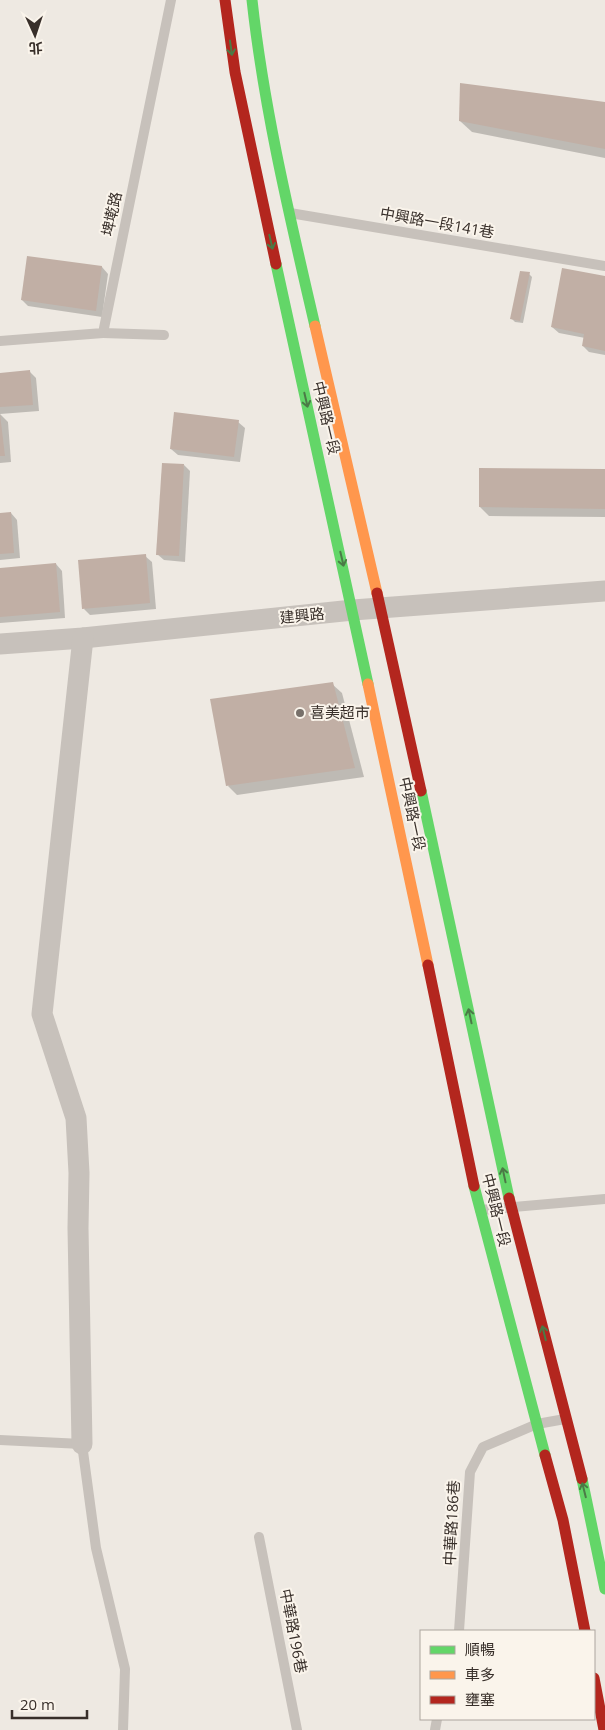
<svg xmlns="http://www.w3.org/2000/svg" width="605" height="1730" font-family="'Open Sans','Noto Sans TC',sans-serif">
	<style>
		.shadow { fill: #0003 }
		.building { fill: #c1afa5 }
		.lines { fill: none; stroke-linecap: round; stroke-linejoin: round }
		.lane { stroke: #c7c1bb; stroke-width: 10 }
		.street { stroke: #c7c1bb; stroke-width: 21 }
		.fast { stroke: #63d668; stroke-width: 11 }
		.slow { stroke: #ff974d; stroke-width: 11 }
		.jam { stroke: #b3261e; stroke-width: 11 }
		.oneway { stroke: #4b7a46 }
		.poi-dot { fill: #78706a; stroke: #faf4eb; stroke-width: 2 }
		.labels { text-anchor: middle; stroke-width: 4; stroke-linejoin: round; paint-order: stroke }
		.street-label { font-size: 15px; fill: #382f2a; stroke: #faf4eb }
		.poi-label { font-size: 15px; fill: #382f2a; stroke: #faf4eb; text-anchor: start }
	</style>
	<rect width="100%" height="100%" fill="#eee9e2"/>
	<g class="shadow">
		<path d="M605,103V158L472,132L460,121Z"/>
		<path d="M28,257L102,267L108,274L102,317L28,306L22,300Z"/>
		<path d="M529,274L532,277L523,323L515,322L512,319Z"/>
		<path d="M605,277V355L589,352L583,346L585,338L559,333L552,327Z"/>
		<path d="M30,372L36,378L39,411L0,414V374Z"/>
		<path d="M0,414L8,422L11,462L0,463Z"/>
		<path d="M238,422L245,428L240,462L178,455L171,449Z"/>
		<path d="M184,465L190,471L185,562L164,560L157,554Z"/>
		<path d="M605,470V517L489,516L480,507Z"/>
		<path d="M11,513L17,520L20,558L0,560V514Z"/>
		<path d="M145,556L152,562L156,609L90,615L84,609Z"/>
		<path d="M56,564L62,571L65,618L0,623V569Z"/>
		<path d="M332,684L342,693L364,777L237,795L228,786Z"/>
	</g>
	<g class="building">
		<path d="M460,83L605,102V149L459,121Z"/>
		<path d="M27,256L102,266L96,311L21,300Z"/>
		<path d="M562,268L605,276V351L582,346L584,334L551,327Z"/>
		<path d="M520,271L530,272L520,321L510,319Z"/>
		<path d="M30,370L33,405L0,407V373Z"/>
		<path d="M174,412L239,420L234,457L170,449Z"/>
		<path d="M0,414L5,456H0Z"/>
		<path d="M162,463L184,464L179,556L156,555Z"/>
		<path d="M479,468L605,469V509L479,507Z"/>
		<path d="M11,512L14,553L0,554V513Z"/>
		<path d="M146,554L150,603L82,609L78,560Z"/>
		<path d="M56,563L60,612L0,617V568Z"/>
		<path d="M333,682L355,768L226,786L210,699Z"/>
	</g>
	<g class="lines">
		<g class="lane">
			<path d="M290,213L605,266"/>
			<path d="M103,333L164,335"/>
			<path d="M0,341L103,333L171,0"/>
			<path d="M480,1210L605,1199"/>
			<path d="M0,1440L82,1444L96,1548L125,1669L123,1730"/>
			<path d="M259,1537L297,1730"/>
			<path d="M459,1631L470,1472L483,1447L537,1424L565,1419"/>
			<path d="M435,1730L437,1719"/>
		</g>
		<g class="street">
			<path d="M0,644L83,638L353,610L605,591"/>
			<path d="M82,1444L78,1228L79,1173L76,1118L42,1014L83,638"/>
		</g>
		<g class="fast">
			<path d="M252,0C264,110 290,218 315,326"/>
			<path d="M276,264L368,684"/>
			<path d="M421,791L509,1198"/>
			<path d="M474,1186L545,1455"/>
			<path d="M582,1479L605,1589"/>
		</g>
		<g class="slow">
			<path d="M315,326L377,593"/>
			<path d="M368,684L428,965"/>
		</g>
		<g class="jam">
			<path d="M225,0L235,72L276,264"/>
			<path d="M377,593L421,791"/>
			<path d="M428,965L474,1186"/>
			<path d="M509,1198L582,1479"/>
			<path d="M545,1455L563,1520L585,1631"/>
			<path d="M594,1678L604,1730"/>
		</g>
	</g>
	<defs><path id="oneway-shaft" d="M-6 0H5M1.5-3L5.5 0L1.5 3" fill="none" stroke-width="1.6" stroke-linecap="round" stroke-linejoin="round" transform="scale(1.25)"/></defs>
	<g class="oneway">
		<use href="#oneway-shaft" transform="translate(231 48) rotate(82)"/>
		<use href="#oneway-shaft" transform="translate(271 242) rotate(77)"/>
		<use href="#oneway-shaft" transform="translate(306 400) rotate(77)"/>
		<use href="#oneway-shaft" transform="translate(342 559) rotate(77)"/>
		<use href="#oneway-shaft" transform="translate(470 1016) rotate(-102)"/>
		<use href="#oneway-shaft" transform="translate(504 1175) rotate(-102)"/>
		<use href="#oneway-shaft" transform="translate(544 1333) rotate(-104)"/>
		<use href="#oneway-shaft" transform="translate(584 1490) rotate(-104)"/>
	</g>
	<circle class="poi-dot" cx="300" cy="713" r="5"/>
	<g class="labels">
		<g class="street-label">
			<text transform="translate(112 214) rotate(-78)" y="5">埤墘路</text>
			<text transform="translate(437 223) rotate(10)" y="5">中興路一段141巷</text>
			<text transform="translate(326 418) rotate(77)" y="5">中興路一段</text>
			<text transform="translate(302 616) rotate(-6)" y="5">建興路</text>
			<text transform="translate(412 814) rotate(78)" y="5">中興路一段</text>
			<text transform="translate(496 1210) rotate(76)" y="5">中興路一段</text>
			<text transform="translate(452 1523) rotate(-87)" y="5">中華路186巷</text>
			<text transform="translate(293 1631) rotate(79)" y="5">中華路196巷</text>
		</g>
		<g class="poi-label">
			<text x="310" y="718">喜美超市</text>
		</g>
	</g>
	<rect x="420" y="1630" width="175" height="90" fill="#faf4eb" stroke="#aca59e"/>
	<rect x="430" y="1646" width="25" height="8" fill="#63d668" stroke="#aca59e"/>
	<text x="465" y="1655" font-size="15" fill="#382f2a">順暢</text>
	<rect x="430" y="1671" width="25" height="8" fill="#ff974d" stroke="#aca59e"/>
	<text x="465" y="1680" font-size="15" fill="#382f2a">車多</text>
	<rect x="430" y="1696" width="25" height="8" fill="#b3261e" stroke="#aca59e"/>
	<text x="465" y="1705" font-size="15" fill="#382f2a">壅塞</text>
	<g transform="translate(35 35) rotate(177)" stroke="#faf4eb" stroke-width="4" paint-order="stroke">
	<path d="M0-4L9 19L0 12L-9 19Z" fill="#382f2a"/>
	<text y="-8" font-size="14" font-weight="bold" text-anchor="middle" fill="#382f2a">北</text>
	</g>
	<path d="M12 1710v8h75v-8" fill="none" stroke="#382f2a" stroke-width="2.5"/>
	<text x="20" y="1710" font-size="15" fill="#382f2a" stroke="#faf4eb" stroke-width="4" paint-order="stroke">20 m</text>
</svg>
